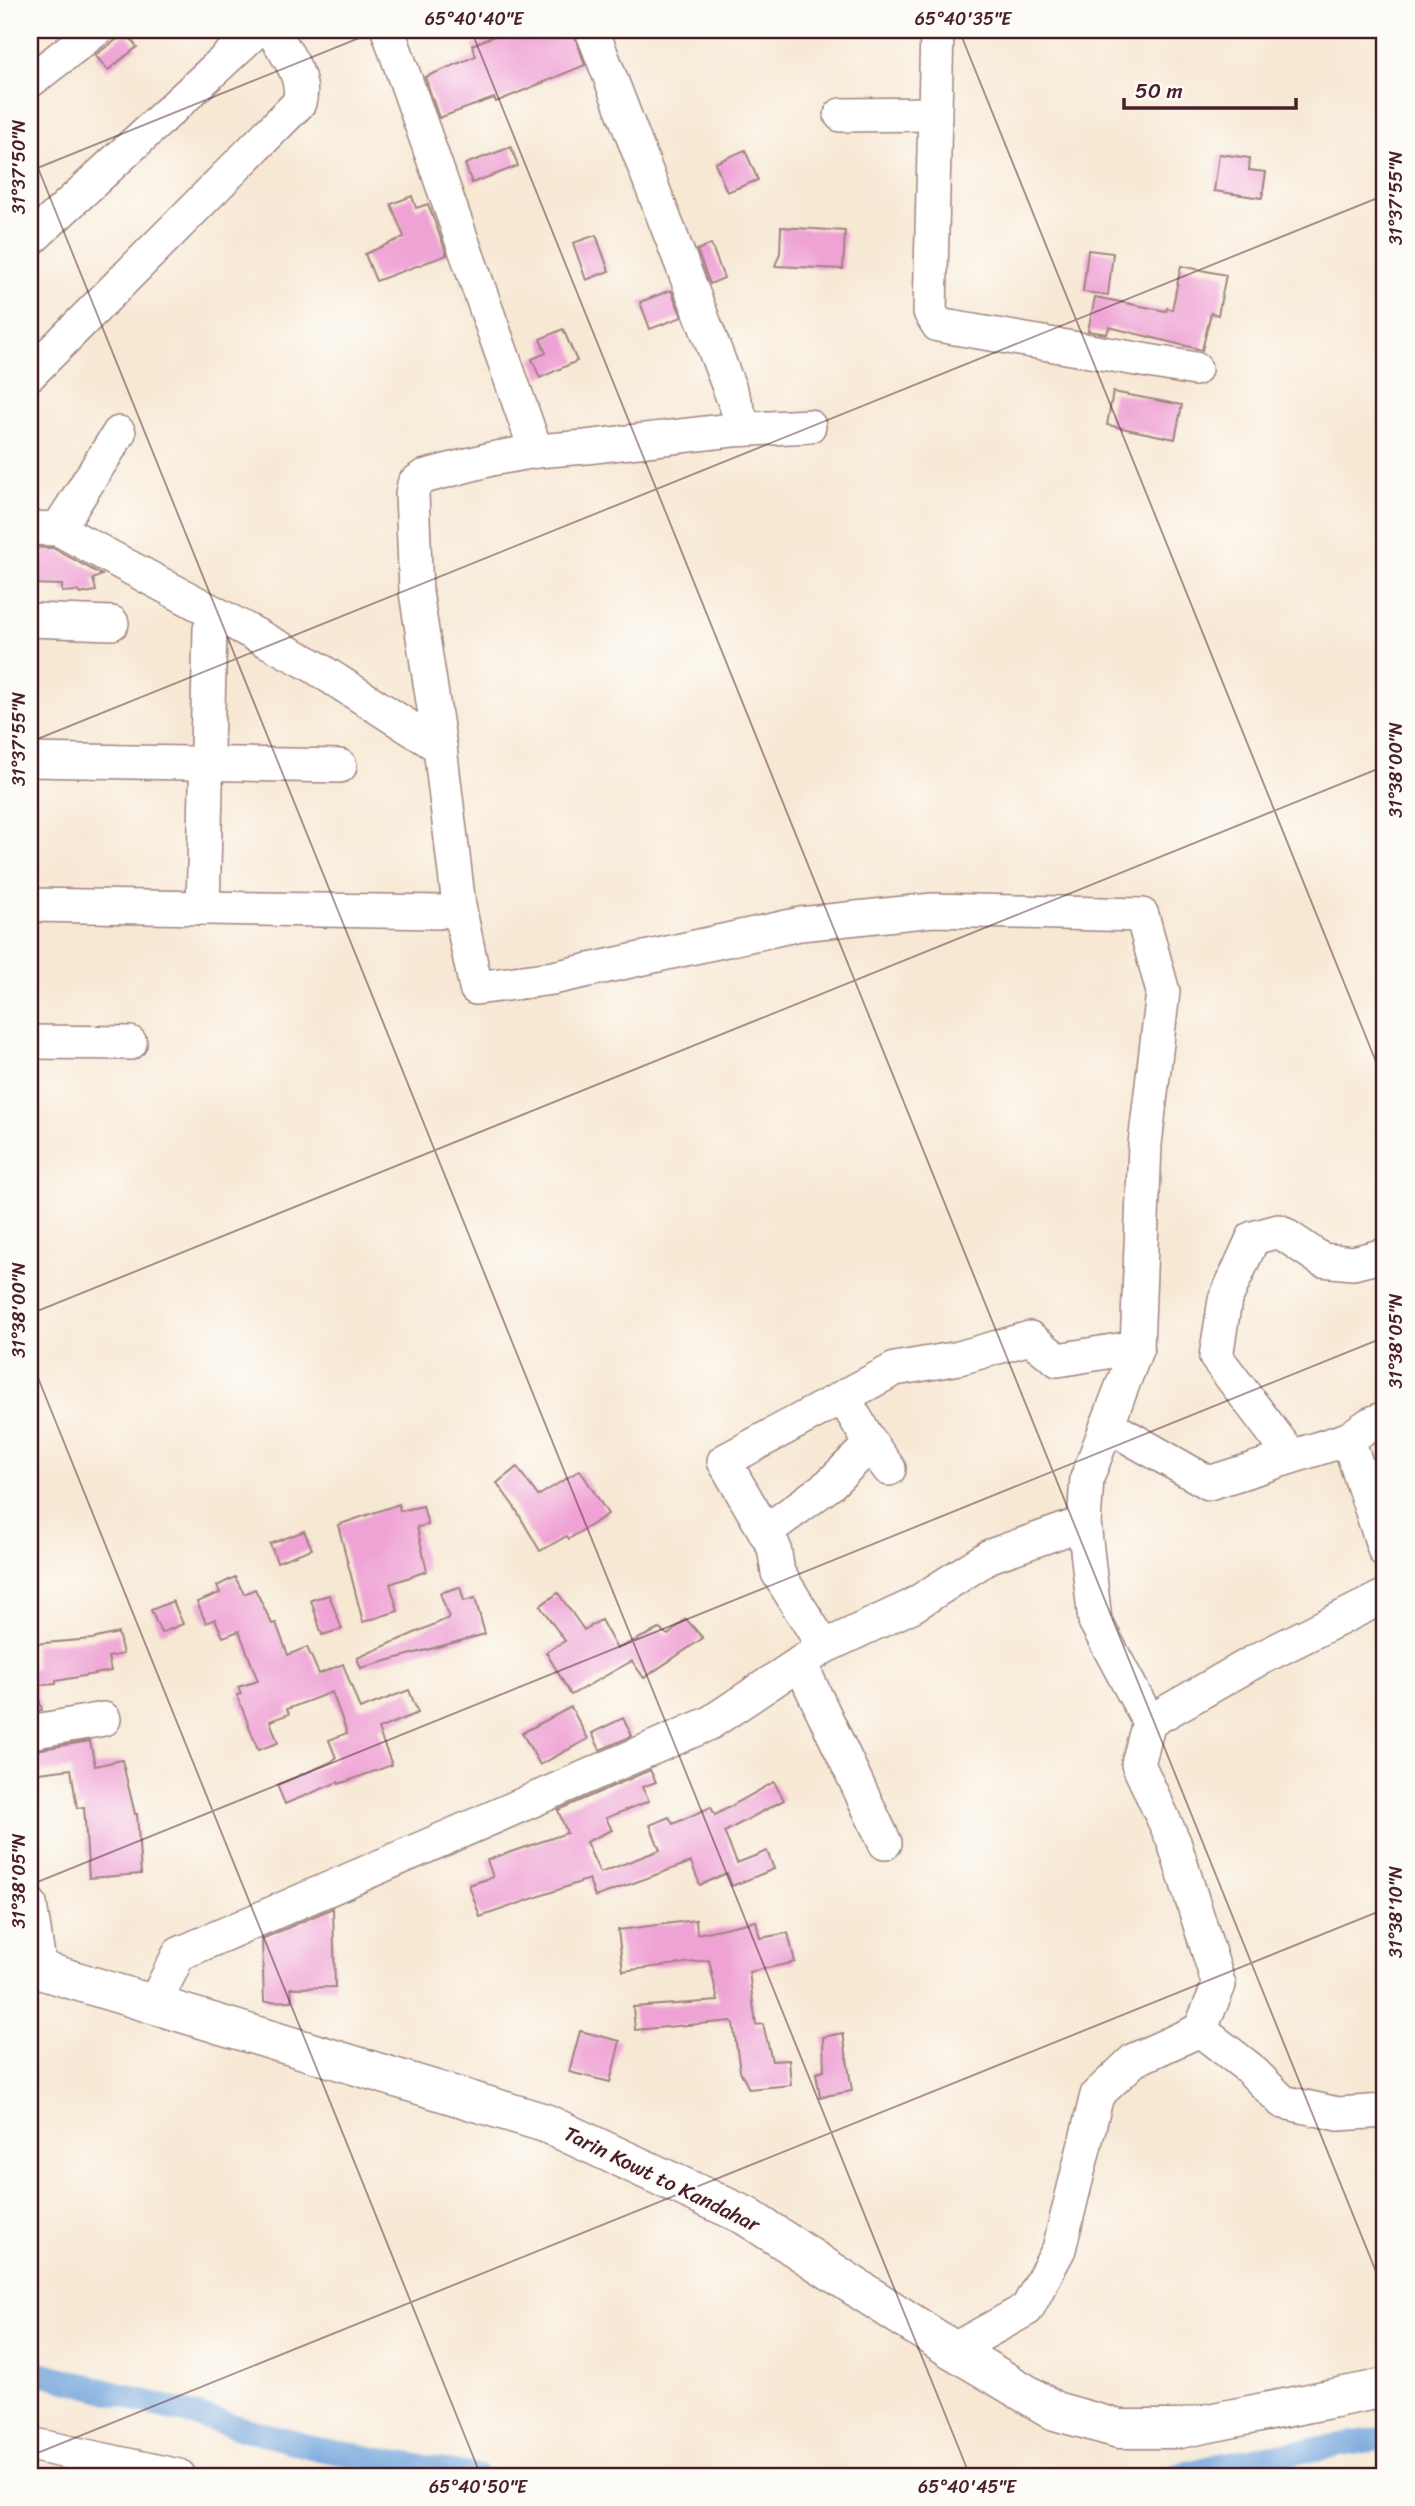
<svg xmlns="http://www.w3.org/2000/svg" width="1415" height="2506" font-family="Sriracha,sans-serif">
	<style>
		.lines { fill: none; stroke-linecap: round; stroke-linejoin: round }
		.canal { stroke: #6ea3db; stroke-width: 24 }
		.building { fill: #efa3d5 }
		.minor-casing { stroke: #a08480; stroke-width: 36 }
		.major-casing { stroke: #a08480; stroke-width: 41 }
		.minor { stroke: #fff; stroke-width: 33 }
		.major { stroke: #fff; stroke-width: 38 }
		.ticks { fill: none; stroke: #4a1f2b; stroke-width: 2; stroke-opacity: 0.45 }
		.labels { text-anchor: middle; stroke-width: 5; stroke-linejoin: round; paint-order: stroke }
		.street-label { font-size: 21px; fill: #4a1f2b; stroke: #fdfcf7 }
		.neatline { fill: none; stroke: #4a1f2b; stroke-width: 2.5 }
		.ticks-label { font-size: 18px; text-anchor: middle; fill: #4a1f2b }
	</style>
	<rect width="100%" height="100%" fill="#fdfcf7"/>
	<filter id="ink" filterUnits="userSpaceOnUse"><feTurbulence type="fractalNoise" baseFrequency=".0143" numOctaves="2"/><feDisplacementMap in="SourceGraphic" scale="14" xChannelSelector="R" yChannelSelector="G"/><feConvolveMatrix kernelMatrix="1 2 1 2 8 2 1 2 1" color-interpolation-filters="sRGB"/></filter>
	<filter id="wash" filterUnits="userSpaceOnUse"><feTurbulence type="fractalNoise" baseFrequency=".00686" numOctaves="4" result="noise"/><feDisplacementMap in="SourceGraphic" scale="28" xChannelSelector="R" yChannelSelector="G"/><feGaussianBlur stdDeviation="1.57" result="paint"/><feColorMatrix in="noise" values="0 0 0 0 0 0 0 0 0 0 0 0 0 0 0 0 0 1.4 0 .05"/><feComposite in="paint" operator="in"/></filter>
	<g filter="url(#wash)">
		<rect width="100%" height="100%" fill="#f7e8d4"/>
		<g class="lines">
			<g class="canal">
				<path d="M30,2370L318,2449L476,2476"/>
				<path d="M1175,2476L1229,2463L1385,2438"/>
			</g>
		</g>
		<g id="blocks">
			<g class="building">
				<path d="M509,30H573L585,65L496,102L494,98L439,118L425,77L476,56L472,45Z"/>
				<path d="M126,33L137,47L108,70L95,55Z"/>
				<path d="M511,147L518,166L472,183L465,164Z"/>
				<path d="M745,150L758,180L727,192L715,163Z"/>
				<path d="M1219,154L1250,158L1249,170L1266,172L1262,198L1214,191Z"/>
				<path d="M412,196L416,208L428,204L447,255L376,281L365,254L404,237L391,204Z"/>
				<path d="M781,227L845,231L843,269L775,266L780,253Z"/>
				<path d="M596,235L609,271L586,280L573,243Z"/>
				<path d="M711,244L724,278L710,284L697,250Z"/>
				<path d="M1088,250L1113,253L1108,295L1083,292Z"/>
				<path d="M1181,266L1226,275L1218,315L1211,313L1202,350L1109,327L1107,334L1088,331L1095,297L1166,311L1167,308L1172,310Z"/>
				<path d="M671,290L682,317L650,329L640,302Z"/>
				<path d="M563,329L577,361L540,378L532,359L546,353L540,339Z"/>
				<path d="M1113,392L1182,405L1175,439L1107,425Z"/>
				<path d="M30,547L53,548L102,575L93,579L96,591L80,594L77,591L62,592V585L30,584Z"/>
				<path d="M517,1467L538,1496L580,1470L608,1514L569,1539L567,1536L540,1551L515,1508L497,1483Z"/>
				<path d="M399,1504L400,1511L423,1506L428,1525L417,1527L427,1571L390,1584L398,1611L363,1622L338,1525Z"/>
				<path d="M304,1531L312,1549L277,1562L270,1544Z"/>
				<path d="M235,1577L244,1594L255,1589L272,1624L276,1623L288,1655L307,1647L319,1674L343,1664L360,1709L409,1690L418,1713L378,1729L392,1765L339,1784L338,1782L285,1804L277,1785L331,1762L336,1758L329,1740L347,1733L332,1692L287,1709L289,1714L270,1721L278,1743L258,1750L237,1695L241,1694L238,1687L258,1681L239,1631L223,1637L215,1619L206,1623L197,1602L220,1593L217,1586Z"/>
				<path d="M460,1587L464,1601L475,1598L485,1634L361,1668L357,1658L449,1618L440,1593Z"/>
				<path d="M558,1593L584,1630L601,1620L617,1649L659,1629L668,1635L686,1619L703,1638L644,1678L632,1661L571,1695L546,1652L565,1641L540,1606Z"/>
				<path d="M329,1595L342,1629L322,1635L311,1600Z"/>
				<path d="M173,1601L183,1624L161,1633L151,1610Z"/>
				<path d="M118,1633L123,1654L108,1657L111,1671L56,1681V1684L30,1686V1670L36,1669L34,1644L92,1639Z"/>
				<path d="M36,1688L42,1710L30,1712V1689Z"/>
				<path d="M571,1707L588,1739L540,1765L522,1733Z"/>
				<path d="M623,1718L632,1736L600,1750L592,1733Z"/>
				<path d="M90,1741L95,1766L122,1760L135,1814H137L141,1874L89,1878L84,1807L77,1808L71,1769L30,1774V1751Z"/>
				<path d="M650,1770L656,1782L642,1787L649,1801L606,1818L612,1830L586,1842L600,1873L660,1850L650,1825L669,1817L673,1824L711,1807L715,1815L774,1782L784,1800L724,1832L737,1863L767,1851L774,1869L732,1886L727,1873L700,1885L691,1862L595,1897L589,1879L480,1917L469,1885L493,1877L487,1860L567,1833L558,1810Z"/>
				<path d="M333,1908L335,1987L291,1988L292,2001L264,2002L262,1939Z"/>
				<path d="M696,1920L697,1934L756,1921L760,1938L788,1933L795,1962L749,1972L756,2025L763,2024L772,2061L789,2060L791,2085L749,2089L740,2071L733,2023L731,2021L635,2030L633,2007L718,2001L709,1960L623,1971L618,1930Z"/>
				<path d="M580,2031L620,2041L610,2082L569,2072Z"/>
				<path d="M843,2033L852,2091L820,2097L816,2073L824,2071L823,2037Z"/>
			</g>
		</g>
	</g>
	<g filter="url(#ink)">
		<use href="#blocks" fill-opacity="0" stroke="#a08480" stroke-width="2"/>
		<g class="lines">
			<defs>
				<g id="minor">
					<path d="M388,30L536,451"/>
					<path d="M592,30L745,429"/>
					<path d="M937,30L930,312L938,325L1195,369"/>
					<path d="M30,81L96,30"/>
					<path d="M841,115L934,114"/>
					<path d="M30,240L257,30"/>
					<path d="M30,374L299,103C307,77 284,51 272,30"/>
					<path d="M809,426L732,430L586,447L536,451L491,459L423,477L414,484L412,494L416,592L440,747L459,906L476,988L553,978L800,924L933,910L1142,915L1163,992L1145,1144L1137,1347L1087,1478L1084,1523L1095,1621L1149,1722L1138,1764L1174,1842L1219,1985L1200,2030L1134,2060L1097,2095L1059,2249L1027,2309L953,2350"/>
					<path d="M30,528L58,529L312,665L440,747"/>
					<path d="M58,529L119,433"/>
					<path d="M30,620L112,623"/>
					<path d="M30,760L340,766"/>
					<path d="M30,905L439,912"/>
					<path d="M203,908L210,629"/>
					<path d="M30,1042L130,1043"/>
					<path d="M843,1397L871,1444L889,1469"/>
					<path d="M1107,1425L1209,1483L1348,1439L1370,1424L1385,1418"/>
					<path d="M1348,1439L1385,1551"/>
					<path d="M1291,1456L1216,1357L1225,1300L1253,1238L1279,1231L1322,1260L1353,1263L1385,1255"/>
					<path d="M765,1532L829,1485L871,1444"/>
					<path d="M824,1647L778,1573L774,1547L724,1461L895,1369L959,1358L1030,1338L1058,1360L1137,1347"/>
					<path d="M800,1663L885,1843"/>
					<path d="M1149,1722L1257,1660L1385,1596"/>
					<path d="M30,1732L104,1719"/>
					<path d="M30,1904L40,1970"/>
					<path d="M154,2004L179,1954L710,1723L824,1647L912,1606L990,1556L1084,1523"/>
					<path d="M1200,2030L1249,2068L1283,2102L1338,2114L1385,2111"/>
					<path d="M30,2444L179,2476"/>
				</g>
				<path id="major" d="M30,1967L545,2123L746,2216L953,2350L1055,2411L1119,2429H1179L1385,2388"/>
			</defs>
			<use href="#minor" class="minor-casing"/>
			<use href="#major" class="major-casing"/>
			<use href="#minor" class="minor"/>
			<use href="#major" class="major"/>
		</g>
	</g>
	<path class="ticks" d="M471,30L1385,2294M959,30L1385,1084M30,148L970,2476M30,171L379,30M30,742L1385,195M30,1314L1385,766M30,1358L481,2476M30,1885L1385,1337M30,2456L1385,1909"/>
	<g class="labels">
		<g class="street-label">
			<text transform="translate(662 2179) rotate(26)" y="7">Tarin Kowt to Kandahar</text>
		</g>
	</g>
	<rect width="1415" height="2506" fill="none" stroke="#fdfcf7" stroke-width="77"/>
	<path d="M1124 98v10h172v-10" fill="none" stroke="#4a1f2b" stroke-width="3.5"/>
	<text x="1135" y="98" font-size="21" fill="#4a1f2b" stroke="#fdfcf7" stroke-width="5" paint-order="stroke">50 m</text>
	<rect x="38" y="38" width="1338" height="2430" class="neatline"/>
	<g class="ticks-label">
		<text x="474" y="25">65°40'40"E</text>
		<text x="963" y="25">65°40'35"E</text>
		<text transform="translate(19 167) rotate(-90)" y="6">31°37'50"N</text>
		<text transform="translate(1396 198) rotate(-90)" y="6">31°37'55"N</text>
		<text transform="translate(19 739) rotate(-90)" y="6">31°37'55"N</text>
		<text transform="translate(1396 770) rotate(-90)" y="6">31°38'00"N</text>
		<text transform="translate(19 1310) rotate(-90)" y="6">31°38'00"N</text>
		<text transform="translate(1396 1341) rotate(-90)" y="6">31°38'05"N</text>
		<text transform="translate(19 1881) rotate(-90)" y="6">31°38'05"N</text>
		<text transform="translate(1396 1912) rotate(-90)" y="6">31°38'10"N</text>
		<text x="478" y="2493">65°40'50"E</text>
		<text x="967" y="2493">65°40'45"E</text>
	</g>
</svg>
